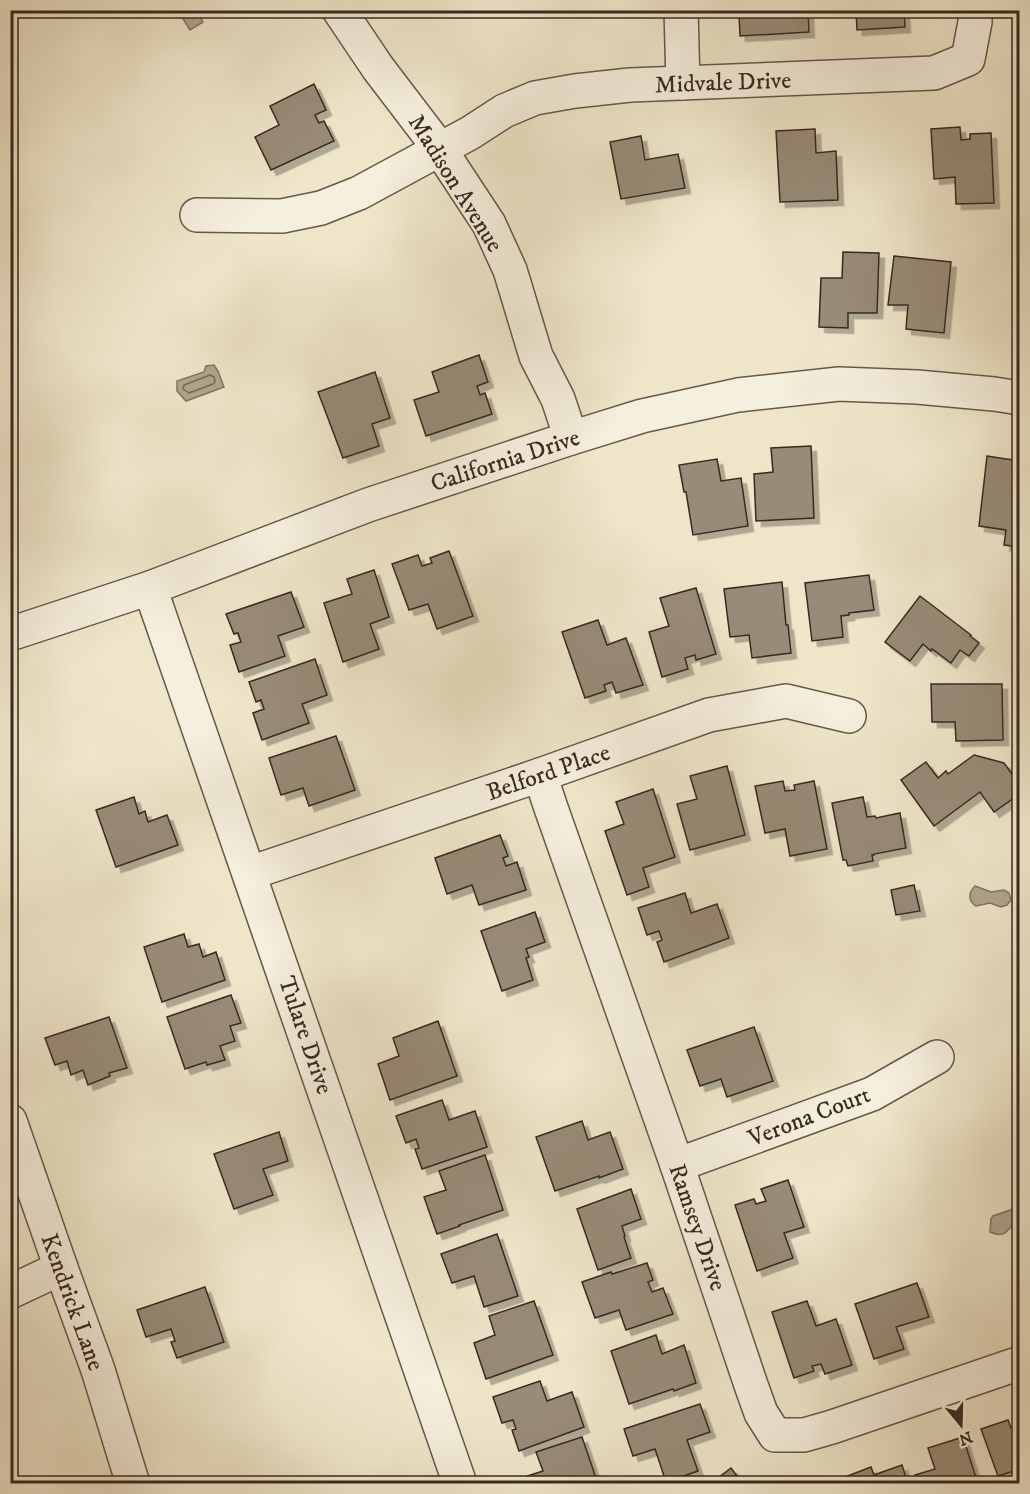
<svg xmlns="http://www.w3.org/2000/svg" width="1030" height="1494" font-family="'IM FELL DW Pica',serif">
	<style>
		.water { fill: #b1a690; stroke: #817463; stroke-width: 1.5 }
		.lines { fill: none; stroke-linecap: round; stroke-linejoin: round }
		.shore { stroke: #756858; stroke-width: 1.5 }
		.building { fill: #988b78; stroke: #39291f; stroke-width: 1.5; filter: url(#shadow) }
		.minor-casing { stroke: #66584a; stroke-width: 36 }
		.minor { stroke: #f5efdd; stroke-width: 33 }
		.labels { text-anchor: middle; stroke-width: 4.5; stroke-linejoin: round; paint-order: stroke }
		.street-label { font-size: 24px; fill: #39291f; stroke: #f5efdd }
	</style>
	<defs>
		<filter id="shadow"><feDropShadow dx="5.5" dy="5.5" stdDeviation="0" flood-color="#0004"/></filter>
	</defs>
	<rect width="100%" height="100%" fill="#efe6ca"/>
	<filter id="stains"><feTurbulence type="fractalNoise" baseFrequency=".00333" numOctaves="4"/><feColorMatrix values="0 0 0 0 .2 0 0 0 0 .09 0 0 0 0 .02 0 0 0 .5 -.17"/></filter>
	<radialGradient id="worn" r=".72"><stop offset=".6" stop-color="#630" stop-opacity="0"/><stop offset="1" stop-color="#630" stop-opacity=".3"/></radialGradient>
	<g class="water">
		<path d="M178,11H196L203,22L190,30Z"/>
		<path d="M214,365L218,371L224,387L186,401L177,391V381L204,372L206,366Z"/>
		<path d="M975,886L991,892L1004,890L1009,893L1011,900L1007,905L1001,907L990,903L976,906C968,901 968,893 975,886Z"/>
		<path d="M1019,1207V1221C1006,1227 1008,1240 990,1232L991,1219L993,1216Z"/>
	</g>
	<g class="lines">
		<path class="shore" d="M210,375L214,377L215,382L213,384L189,393L183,389L184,385Z"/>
	</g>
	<g class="building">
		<path d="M744,10H808L809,32L740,36L739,14H744Z"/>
		<path d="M856,10H904L905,27L857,30Z"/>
		<path d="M314,84L326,110L315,115L319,123L324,121L334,141L271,170L255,137L279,125L270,106Z"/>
		<path d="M960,127L961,140L970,139V134L991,133L994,203L956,204L955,177L934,179L931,129Z"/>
		<path d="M815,129L816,153L836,151L838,200L780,202L776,131Z"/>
		<path d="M641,136L645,160L678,154L685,188L621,199L610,142Z"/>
		<path d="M843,252L879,253L877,313H848V328L819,327L821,278H842Z"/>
		<path d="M894,256L951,262L944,333L906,329L908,305H888Z"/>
		<path d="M479,355L488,382L477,386L480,395L485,393L492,414L426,436L414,400L439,392L432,372Z"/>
		<path d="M375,372L390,418L372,424L379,446L343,458L318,392Z"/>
		<path d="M811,446L814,518L756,521L754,474L773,472L771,448Z"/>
		<path d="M987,456L1020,461V547L1004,545L1006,530L979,526Z"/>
		<path d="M717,459L721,481L741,478L748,526L693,535L686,492H684L679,465Z"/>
		<path d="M449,551L473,616L437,629L428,604L409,610L392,564L418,555L422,566L432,563L430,558Z"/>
		<path d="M374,570L389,617L370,624L379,649L343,662L324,603L352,594L347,579Z"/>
		<path d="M869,575L874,610L849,613V615L841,616L843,637L812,641L805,583Z"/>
		<path d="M782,582L786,625H788L791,653L752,658L749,635L730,637L724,589Z"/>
		<path d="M696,588L716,654L696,660L695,655L685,658L688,669L662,677L649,632L669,626L660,598Z"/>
		<path d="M291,592L304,627L278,636L285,656L239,672L230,645L241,642L238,633L234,634L226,614Z"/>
		<path d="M920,596L971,635L970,636L979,643L969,656L960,650L951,663L932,649L931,651L923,644L910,661L885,642Z"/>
		<path d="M598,620L607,645L626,638L643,685L616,693L612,682L604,685L606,691L585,698L562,632Z"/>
		<path d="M315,659L327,695L302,704L309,723L262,740L253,713L264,709L261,700L256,702L249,682Z"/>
		<path d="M931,684H1002L1003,740L956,741L955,722H932Z"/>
		<path d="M336,736L355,790L309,806L303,788L281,795L269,758Z"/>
		<path d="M974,755L1004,763L1015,778L1018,795L994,812L980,792L934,826L901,780L926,762L938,778L946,771L948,774Z"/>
		<path d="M727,766L745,835L690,850L677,804L697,799L690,776Z"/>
		<path d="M783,781L785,791L795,790L794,785L814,781L827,849L790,856L785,829L765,833L755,786Z"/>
		<path d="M653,789L675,857L643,868L649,887L627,895L605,831L624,824L616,802Z"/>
		<path d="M134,797L139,814L145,811L148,822L167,815L178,845L116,867L96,810Z"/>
		<path d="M863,797L867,817L875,816L876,818L900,813L906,848L874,854V855H872L873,861L848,866L846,860H843L832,803Z"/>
		<path d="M500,835L508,856L503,858L506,866L517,862L526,890L479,905L472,885L447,894L435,858Z"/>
		<path d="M914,885L920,911L896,915L891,890Z"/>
		<path d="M685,893L691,913L717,904L729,938L664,962L657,942L662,940L659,931L647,935L638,908Z"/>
		<path d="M535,912L545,942L526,949L529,957L526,958L533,980L502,991L481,931Z"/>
		<path d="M184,934L188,947L199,944L203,957L216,952L225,980L162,1002L144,947Z"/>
		<path d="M231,995L241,1023L230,1026L235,1041L220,1046L225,1060L207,1065L206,1062L185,1069L167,1017Z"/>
		<path d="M109,1017L127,1068L109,1073L110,1076L88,1085L83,1070L71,1075L67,1061L55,1065L45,1038Z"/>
		<path d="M438,1021L457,1076L390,1100L378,1064L399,1056L393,1038Z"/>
		<path d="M754,1027L773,1081L727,1097L721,1079L700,1086L687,1050Z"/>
		<path d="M442,1100L449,1120L475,1111L487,1147L422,1169L415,1149L419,1148L416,1139L406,1143L396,1116Z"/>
		<path d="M582,1121L588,1140L610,1132L623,1169L599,1178V1176L555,1191L536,1137Z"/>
		<path d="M279,1132L288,1161L263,1169L273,1195L234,1209L214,1154Z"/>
		<path d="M485,1155L503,1210L459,1225L460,1226L437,1234L424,1197L446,1190L439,1171Z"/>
		<path d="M788,1180L804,1227L784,1233L793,1258L757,1271L735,1205L754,1199L756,1204L766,1201L761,1189Z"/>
		<path d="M631,1189L641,1219L622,1226L625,1236L624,1237L631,1258L598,1270L577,1209Z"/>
		<path d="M497,1234L518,1296L484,1307L474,1276L452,1283L441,1254Z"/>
		<path d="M647,1263L653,1280L648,1282L652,1292L663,1288L673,1314L626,1330L619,1310L595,1318L582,1282L611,1272L612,1274Z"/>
		<path d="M917,1283L929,1317L896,1327L904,1349L874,1359L855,1304Z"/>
		<path d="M205,1287L224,1342L177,1358L171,1342L175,1341L171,1329L146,1337L137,1310Z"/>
		<path d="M534,1301L553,1355L486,1379L474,1343L495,1335L489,1316Z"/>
		<path d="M807,1301L816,1326L836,1319L852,1365L825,1374L821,1364L812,1366L814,1371L794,1378L772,1312Z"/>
		<path d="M656,1335L662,1354L684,1345L696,1383L674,1391L673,1389L629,1404L611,1351Z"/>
		<path d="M540,1381L547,1401L572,1392L584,1427L519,1451L512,1430L516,1429L513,1420L502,1423L493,1397Z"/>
		<path d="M700,1404L710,1432L687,1440L698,1471L666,1482L655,1449L633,1456L624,1429Z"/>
		<path d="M1008,1420L1011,1428L1020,1425V1476L1017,1470L998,1476L981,1429Z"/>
		<path d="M582,1437L598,1484H523L521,1478L543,1471L536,1452Z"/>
		<path d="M963,1437L978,1484H918L915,1475L935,1469L928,1448Z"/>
		<path d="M902,1465L908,1484H848L845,1477L871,1467L874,1475Z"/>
		<path d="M731,1468L743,1484H710Z"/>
		<path d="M57,1478L59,1484H41Z"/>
	</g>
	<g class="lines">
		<defs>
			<g id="minor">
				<path d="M339,10L378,68L439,148L489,224L510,270L536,356L558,399L571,438"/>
				<path d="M681,10L683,83"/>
				<path d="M197,215L282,216L321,208L359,193L470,133L504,111L535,98L575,91L630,85L934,73L968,59L975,22V10"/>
				<path d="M150,588L460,1484"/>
				<path d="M10,634L150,588L368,505L571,438L642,416L738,395L839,384L917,387L994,394L1020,398"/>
				<path d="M540,775L551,808L677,1165L751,1385L761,1413L775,1435H804L832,1427L1020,1363"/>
				<path d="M250,873L540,775L709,715L786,701L849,716"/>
				<path d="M10,1121L61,1268L98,1370L133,1484"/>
				<path d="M677,1165L872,1094L937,1057"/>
				<path d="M10,1292L61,1268"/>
			</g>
		</defs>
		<use href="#minor" class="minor-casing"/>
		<use href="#minor" class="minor"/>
	</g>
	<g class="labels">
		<g class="street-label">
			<text transform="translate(723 82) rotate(-2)" y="8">Midvale Drive</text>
			<text transform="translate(456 183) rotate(58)" y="8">Madison Avenue</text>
			<text transform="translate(505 460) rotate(-18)" y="8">California Drive</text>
			<text transform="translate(548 772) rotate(-19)" y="8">Belford Place</text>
			<text transform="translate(306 1035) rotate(71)" y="8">Tulare Drive</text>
			<text transform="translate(809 1116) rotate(-21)" y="8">Verona Court</text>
			<text transform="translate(698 1227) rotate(71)" y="8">Ramsey Drive</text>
			<text transform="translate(73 1302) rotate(70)" y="8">Kendrick Lane</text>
		</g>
	</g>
	<rect width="1030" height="1494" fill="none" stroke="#efe6ca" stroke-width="36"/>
	<rect x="12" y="12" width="1006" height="1470" fill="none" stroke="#39291f" stroke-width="3"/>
	<rect x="18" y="18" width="994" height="1458" fill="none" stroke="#39291f" stroke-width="1.5"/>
	<g transform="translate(961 1425) rotate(161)" stroke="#f5efdd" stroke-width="4.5" paint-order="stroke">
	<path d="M0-4.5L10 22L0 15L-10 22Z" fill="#39291f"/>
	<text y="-9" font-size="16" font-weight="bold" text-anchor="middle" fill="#39291f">N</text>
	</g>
	<rect width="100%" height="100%" filter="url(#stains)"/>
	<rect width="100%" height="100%" fill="url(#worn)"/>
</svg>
